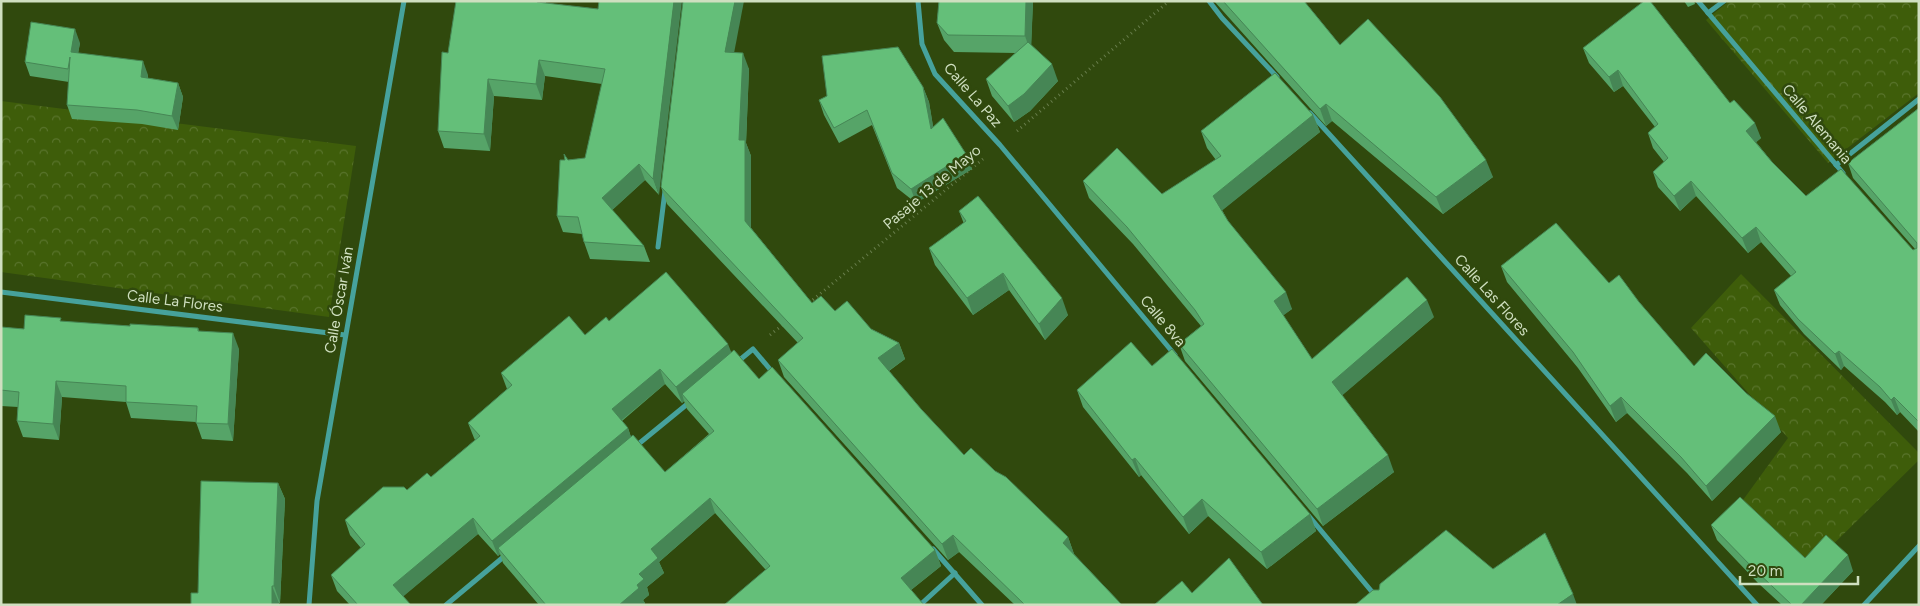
<svg xmlns="http://www.w3.org/2000/svg" width="1920" height="606" font-family="Figtree,sans-serif">
	<style>
		.forest { fill: url(#forest-crowns) }
		.lines { fill: none; stroke-linecap: round; stroke-linejoin: round }
		.path { stroke: #687e4c; stroke-width: 3; stroke-dasharray: 1 4; stroke-linecap: butt }
		.minor { stroke: #46a29c; stroke-width: 5 }
		.wall { fill: #56a468; fill-rule: evenodd }
		.shaded-wall { fill: #468655 }
		.building { fill: #64bf79; stroke: #468655 }
		.labels { text-anchor: middle; stroke-width: 5; stroke-linejoin: round; paint-order: stroke }
		.street-label { font-size: 15px; fill: #cfdfc0; stroke: #30490d }
	</style>
	<defs>
		<pattern id="forest-crowns" width="20" height="18" patternUnits="userSpaceOnUse" patternTransform="scale(1.25)"><rect width="20" height="18" fill="#3e5d0a"/><path d="M2 6a3 3 0 1 1 6 0M12 15a3 3 0 1 1 6 0" fill="none" stroke="#59742c"/></pattern>
	</defs>
	<rect width="100%" height="100%" fill="#30490d"/>
	<g class="forest">
		<path d="M1729,1H1919V93L1828,163L1706,20Z"/>
		<path d="M1,101L356,146L329,317L1,272Z"/>
		<path d="M1741,274L1919,453V460L1810,567L1743,500L1788,438L1691,328Z"/>
	</g>
	<g class="lines">
		<g class="path">
			<path d="M1017,131L1169,1"/>
			<path d="M809,303L983,159"/>
			<path d="M770,335L785,323"/>
		</g>
		<g class="minor">
			<path d="M918,1L922,44L935,74L1000,145L1175,355"/>
			<path d="M1209,1L1222,18L1277,77"/>
			<path d="M1698,1L1843,173"/>
			<path d="M1708,13L1724,1"/>
			<path d="M1310,113L1757,605"/>
			<path d="M1836,165L1919,99"/>
			<path d="M658,247L665,191"/>
			<path d="M1,292L345,335"/>
			<path d="M736,363L753,349L774,374"/>
			<path d="M636,446L691,401"/>
			<path d="M1308,515L1383,605"/>
			<path d="M933,549L982,605"/>
			<path d="M309,605L317,501L404,1"/>
			<path d="M446,605L507,554"/>
			<path d="M920,605L955,573"/>
			<path d="M1864,605L1919,546"/>
		</g>
	</g>
	<g class="wall">
		<path d="M456,1H546V3L598,9L659,195L645,180L612,210L644,246L650,262L590,259L584,242L582,234L563,232L557,216L568,160L585,158L602,84L545,76L542,100L494,96L490,151L444,148L438,131Z"/>
		<path d="M939,1H1033L1031,45L1058,81L1030,111L1014,122L992,96L986,79L1016,53L954,52L944,40L937,23Z"/>
		<path d="M1214,1H1304L1340,45L1493,177L1443,214L1332,121L1326,126Z"/>
		<path d="M1684,1H1694L1695,4L1688,7Z"/>
		<path d="M80,43L78,53L148,75V78L178,83L183,97L178,130L142,124L72,119L67,105L69,82L30,76L25,62Z"/>
		<path d="M1583,48L1730,103L1761,138L1756,142L1772,162L1806,196L1913,250L1915,249L1853,178L1848,163L1919,108V432L1900,412L1897,415L1885,402L1844,366L1841,370L1804,334L1780,305L1774,290L1791,276L1761,242L1748,253L1696,196L1680,211L1658,187L1653,172L1664,162L1653,148L1648,133L1655,127L1623,86L1614,92L1589,63Z"/>
		<path d="M734,53L749,69L746,143L751,156V228L812,303L835,311L899,343L905,359L889,371L921,409L964,455L995,471L1068,537L1074,554L1122,605H1015L959,552L948,560L784,377L778,360L798,343L667,204L661,187Z"/>
		<path d="M923,87L929,102L933,127L966,154L972,169L916,203L897,188L872,125L839,143L824,115L819,100Z"/>
		<path d="M1313,115L1320,132L1222,210L1228,221L1292,309L1283,315L1312,359L1434,317L1342,395L1394,472L1323,526L1185,361L1179,344L1201,326L1133,244L1089,198L1083,181L1162,194L1216,160L1207,148L1201,131Z"/>
		<path d="M959,211L1068,315L1045,340L1009,290L973,315L935,265L929,248L964,224Z"/>
		<path d="M1501,266L1609,283L1639,302L1694,366L1781,432L1712,501L1687,473L1627,413L1616,422L1578,368L1507,282Z"/>
		<path d="M609,321L732,353L935,550L941,566L911,590L765,569L715,513L659,562L664,573L647,587L649,595L643,600L645,603L643,605H539L503,563L500,554L498,556L478,534L403,596L411,605H350L337,591L331,575L361,548L350,535L345,520L407,490L431,477L475,440L474,438L468,423L507,389L501,373L585,335ZM665,384L682,403L684,401L687,409L709,434L665,472L631,437L628,428L622,421Z"/>
		<path d="M62,322L130,326L198,328L199,331L239,349L233,441L202,439L196,422L131,418L126,402L62,397L59,440L23,437L17,421L18,407L1,406V327L24,329Z"/>
		<path d="M1152,366L1310,514L1316,531L1267,569L1208,516L1189,534L1141,475L1139,477L1083,407L1077,390Z"/>
		<path d="M278,483L285,499L280,603L198,593Z"/>
		<path d="M1711,525L1805,558L1853,571L1821,605H1782L1758,583L1717,540Z"/>
	</g>
	<g class="shaded-wall">
		<path d="M538,1H546L543,19L537,2Z"/>
		<path d="M674,1H682L659,195L653,179Z"/>
		<path d="M735,1H744L731,69L725,52Z"/>
		<path d="M1026,1H1033L1031,53L1025,36Z"/>
		<path d="M75,29L80,43L76,66L71,52Z"/>
		<path d="M743,53L749,69L746,143L751,156V237L745,221L739,140Z"/>
		<path d="M539,60L545,76L542,100L536,84Z"/>
		<path d="M143,61L148,75L146,91L141,77Z"/>
		<path d="M1052,64L1058,81L1030,111L1014,122L1008,106Z"/>
		<path d="M1618,70L1623,86L1614,92L1609,77Z"/>
		<path d="M488,79L494,96L490,151L484,134Z"/>
		<path d="M178,83L183,97L178,130L172,116Z"/>
		<path d="M923,87L929,102L936,143L931,129Z"/>
		<path d="M1326,104L1332,121L1326,126L1320,109Z"/>
		<path d="M1313,115L1320,132L1219,213L1213,196Z"/>
		<path d="M1755,123L1761,138L1752,146L1746,131Z"/>
		<path d="M966,154L972,169L916,203L911,189Z"/>
		<path d="M1486,160L1493,177L1443,214L1436,197Z"/>
		<path d="M639,164L645,180L608,214L602,198Z"/>
		<path d="M1691,181L1696,196L1680,211L1674,196Z"/>
		<path d="M1756,227L1761,242L1748,253L1742,238Z"/>
		<path d="M1003,273L1009,290L973,315L967,298Z"/>
		<path d="M1286,292L1292,309L1280,318L1274,301Z"/>
		<path d="M1062,298L1068,315L1045,340L1039,324Z"/>
		<path d="M1427,300L1434,317L1338,399L1332,382Z"/>
		<path d="M233,333L239,349L233,441L228,424Z"/>
		<path d="M899,343L905,359L884,374L878,358Z"/>
		<path d="M728,344L734,359L682,394L684,401L682,403L676,387Z"/>
		<path d="M1839,351L1844,366L1841,370L1835,354Z"/>
		<path d="M660,369L665,384L617,424L612,409Z"/>
		<path d="M56,381L62,397L59,440L53,424Z"/>
		<path d="M1621,397L1627,413L1616,422L1610,406Z"/>
		<path d="M1894,397L1900,412L1897,415L1891,400Z"/>
		<path d="M1775,416L1781,432L1712,501L1706,486Z"/>
		<path d="M628,428L633,443L498,548L500,554L498,556L492,541Z"/>
		<path d="M1388,455L1394,472L1323,526L1317,509Z"/>
		<path d="M1135,458L1141,475L1139,477L1132,460Z"/>
		<path d="M278,483L285,499L280,603L274,586Z"/>
		<path d="M710,498L715,513L659,562L664,573L647,587L649,595L643,600L645,603L643,605H619L637,585L639,574L651,549Z"/>
		<path d="M1202,499L1208,516L1189,534L1183,517Z"/>
		<path d="M1310,514L1316,531L1267,569L1261,552Z"/>
		<path d="M473,518L478,534L399,600L393,585Z"/>
		<path d="M953,535L959,552L948,560L942,544Z"/>
		<path d="M1068,537L1074,554L1069,559L1063,543Z"/>
		<path d="M935,550L941,566L906,594L901,578Z"/>
		<path d="M1848,555L1853,571L1821,605H1801Z"/>
		<path d="M272,586L279,603V605H272Z"/>
		<path d="M1573,594L1577,605H1557Z"/>
	</g>
	<g class="building">
		<path d="M456,1H538L537,2L598,9L599,1H674L653,179L639,164L602,198L644,246L584,242L578,217L557,216L560,160H565L564,154L568,160L585,158L605,69L539,60L536,84L488,79L484,134L438,131L442,52L448,53Z"/>
		<path d="M683,1H735L725,52L743,53L739,140H745V221L812,303L821,296L835,311L847,301L871,329L899,343L878,358L921,409L964,455L971,448L995,471L1006,477L1068,537L1063,543L1122,605H1025L953,535L942,544L778,360L803,338L661,187Z"/>
		<path d="M939,1H1026L1025,36L948,35L937,23Z"/>
		<path d="M1223,1H1304L1340,45L1368,19L1440,97L1486,160L1436,197L1326,104L1320,109Z"/>
		<path d="M1644,1H1650L1730,103L1734,100L1755,123L1746,131L1772,162L1806,196L1841,169L1913,250L1917,248V243L1848,163L1919,108V422L1894,397L1891,400L1880,387L1839,351L1835,354L1798,319L1774,290L1796,272L1756,227L1742,238L1691,181L1674,196L1653,172L1668,158L1648,133L1658,124L1618,70L1609,77L1583,48Z"/>
		<path d="M31,22L75,29L71,52L143,61L141,77L178,83L172,116L137,110L67,105L70,57L68,69L25,62Z"/>
		<path d="M1028,42L1052,64L1024,94L1008,106L986,79Z"/>
		<path d="M898,47L923,87L931,129L943,118L966,154L911,189L892,173L867,110L834,128L819,100L827,96L822,56Z"/>
		<path d="M1275,73L1313,115L1213,196L1228,221L1286,292L1274,301L1312,359L1407,277L1427,300L1332,382L1388,455L1317,509L1179,344L1204,324L1195,310L1127,227L1083,181L1117,148L1162,194L1221,156L1201,131Z"/>
		<path d="M978,196L1062,298L1039,324L1003,273L967,298L929,248L966,221L959,211Z"/>
		<path d="M1556,223L1609,283L1619,275L1639,302L1694,366L1706,353L1746,393L1775,416L1706,486L1681,457L1621,397L1610,406L1573,352L1501,266Z"/>
		<path d="M666,272L728,344L676,387L660,369L612,409L628,428L492,541L473,518L393,585L411,605H358L331,575L365,544L345,520L383,487H404L407,490L427,473L431,477L480,436L468,423L512,385L501,373L569,316L585,335L606,317L609,321Z"/>
		<path d="M25,315L61,318L60,321L130,326V324L198,328V331L233,333L228,424L196,423L197,406L126,402V386L56,381L53,424L17,421L19,392L1,390V327L24,329Z"/>
		<path d="M1131,342L1152,366L1172,349L1310,514L1261,552L1202,499L1183,517L1135,458L1132,460L1077,390Z"/>
		<path d="M734,350L759,379L772,367L935,550L901,578L924,605H724L770,566L710,498L651,549L658,558L639,574L644,579L637,585L639,588L619,605H546L498,548L633,435L665,472L714,431L682,394Z"/>
		<path d="M201,481L278,483L274,586H272V605H191V593H198Z"/>
		<path d="M1740,497L1805,558L1826,535L1848,555L1801,605H1792L1753,568L1711,525Z"/>
		<path d="M1446,530L1493,569L1545,533L1573,594L1557,605H1355L1373,590H1379L1380,584Z"/>
		<path d="M1229,558L1263,605H1154L1182,581L1192,593Z"/>
	</g>
	<g class="labels">
		<g class="street-label">
			<text transform="translate(973 95) rotate(49)" y="5">Calle La Paz</text>
			<text transform="translate(1817 124) rotate(50)" y="5">Calle Alemania</text>
			<text transform="translate(932 187) rotate(-40)" y="5">Pasaje 13 de Mayo</text>
			<text transform="translate(1492 295) rotate(48)" y="5">Calle Las Flores</text>
			<text transform="translate(339 300) rotate(-80)" y="5">Calle Óscar Iván</text>
			<text transform="translate(175 301) rotate(7)" y="5">Calle La Flores</text>
			<text transform="translate(1163 321) rotate(50)" y="5">Calle 8va</text>
		</g>
	</g>
	<rect width="1920" height="606" fill="none" stroke="#cfdfc0" stroke-width="5"/>
	<path d="M1740 576v8h118v-8" fill="none" stroke="#cfdfc0" stroke-width="2.5"/>
	<text x="1748" y="576" font-size="15" fill="#cfdfc0" stroke="#30490d" stroke-width="4" paint-order="stroke">20 m</text>
</svg>
